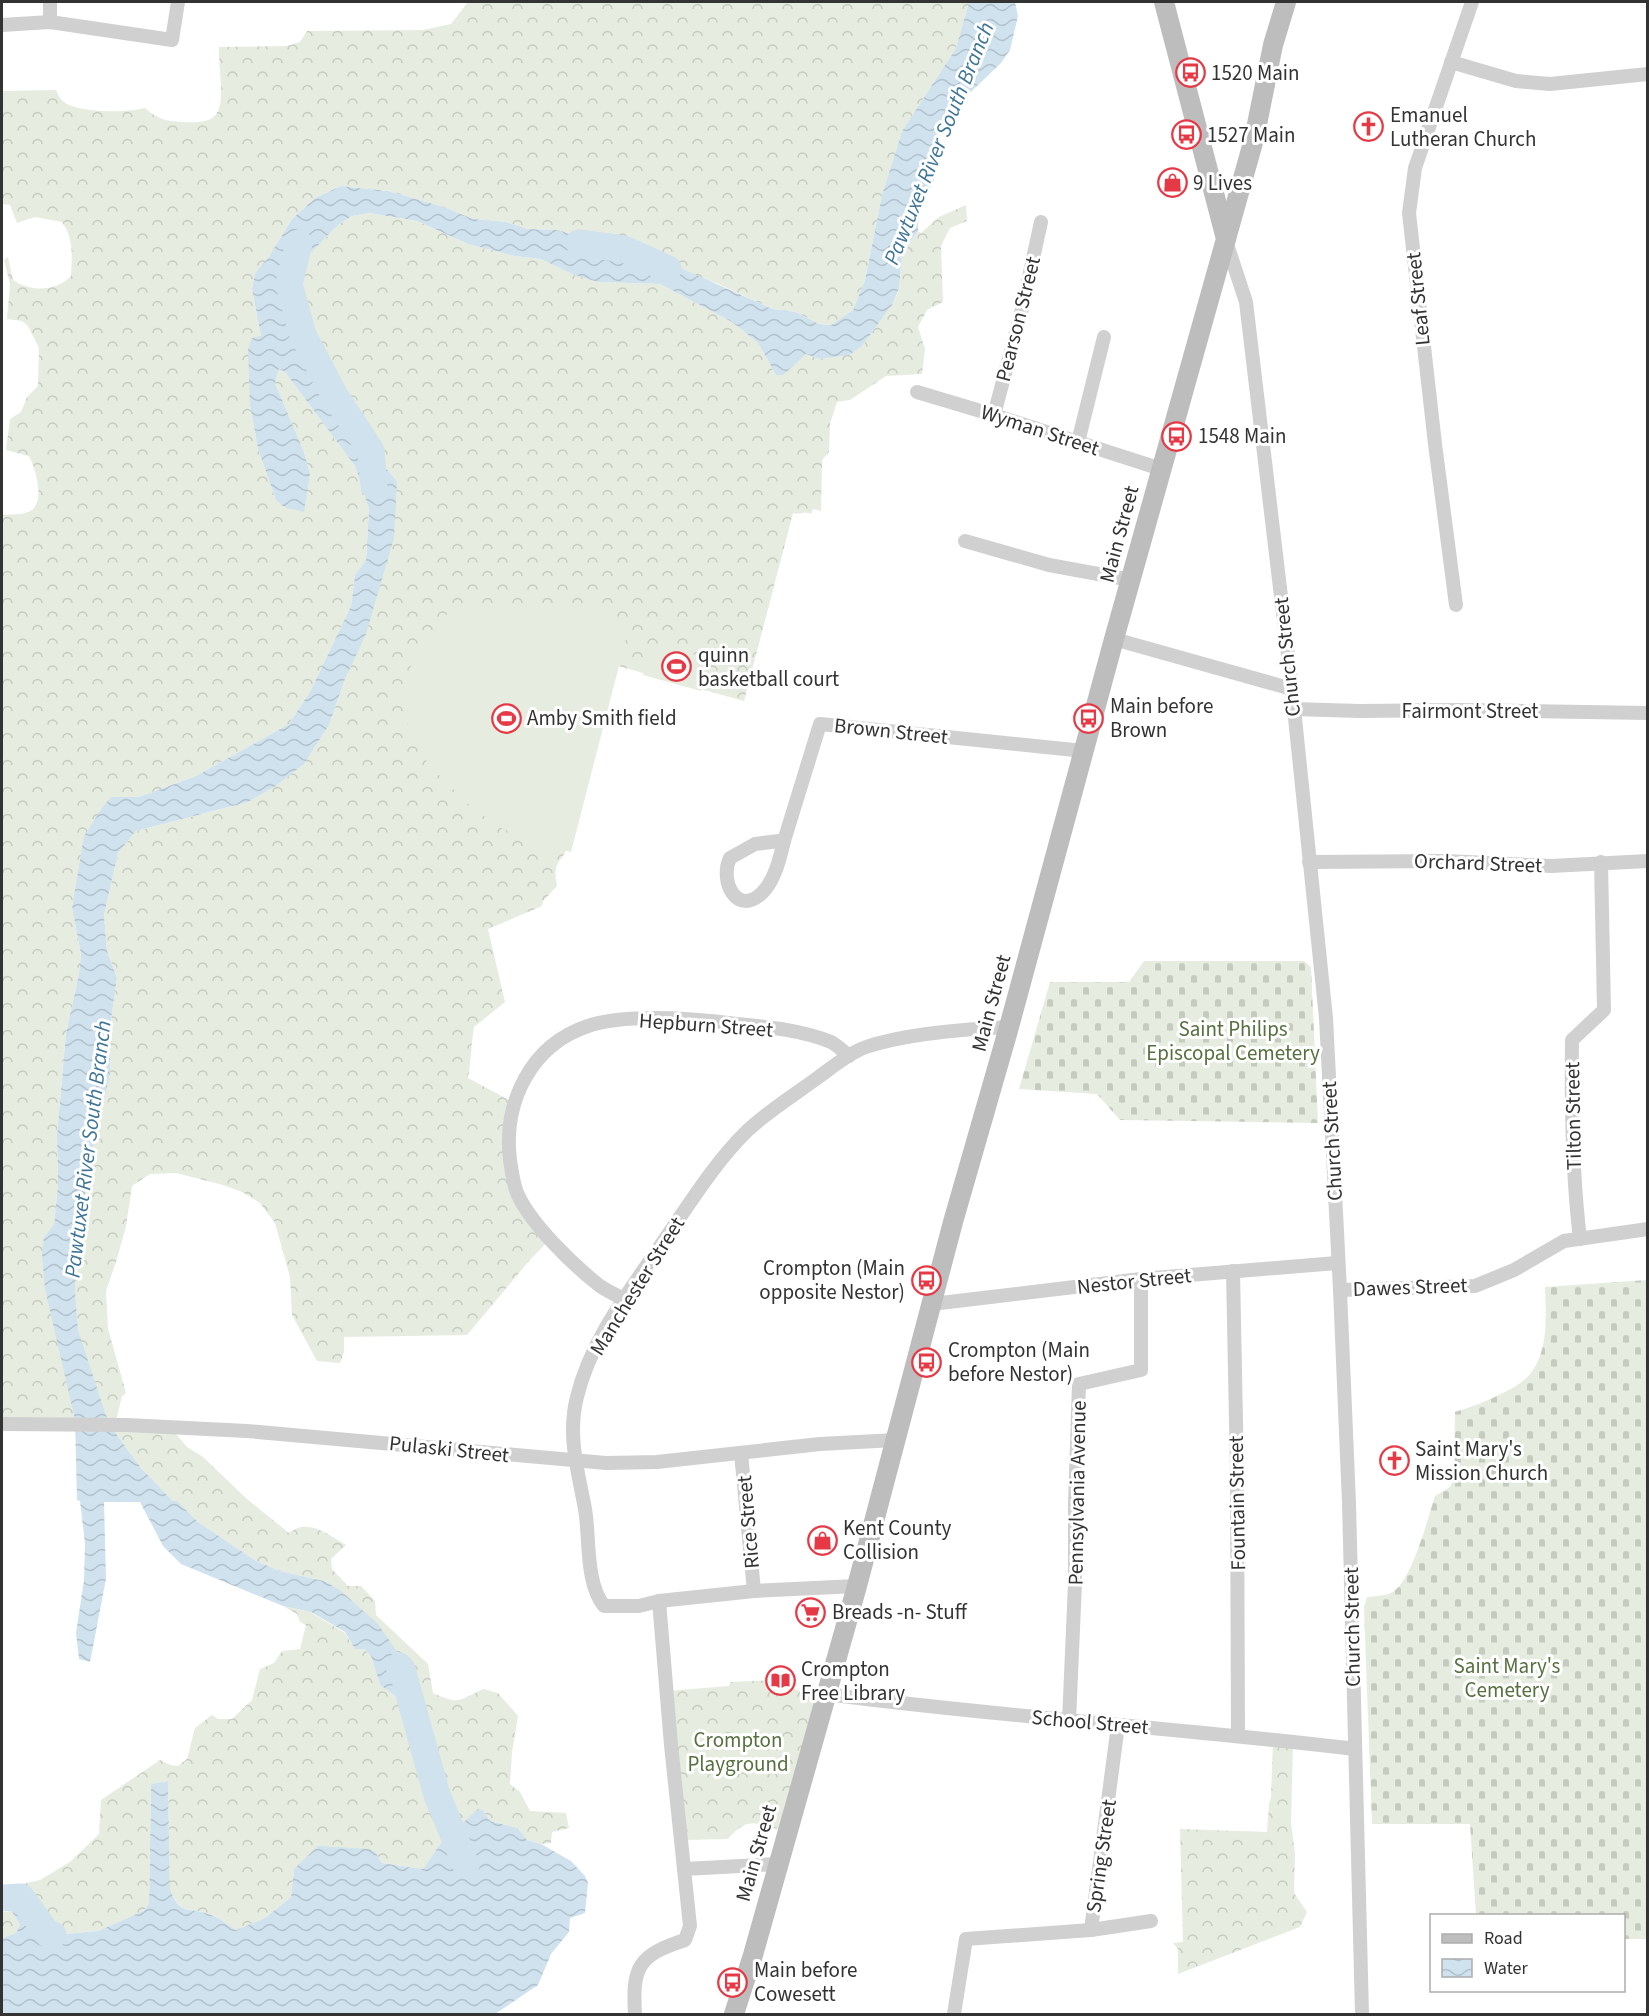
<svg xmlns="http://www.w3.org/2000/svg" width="1649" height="2016" font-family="'Source Sans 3',sans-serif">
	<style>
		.forest { fill: url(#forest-crowns) }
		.cemetery { fill: url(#cemetery-stones) }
		.pitch { fill: #e6ecdf }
		.water { fill: url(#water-waves) }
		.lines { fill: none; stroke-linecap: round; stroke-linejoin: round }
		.river { stroke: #cfe2ee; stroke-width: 27 }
		.street { stroke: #d0d0d0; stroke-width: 14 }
		.secondary { stroke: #bdbdbd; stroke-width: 20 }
		.labels { text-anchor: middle; stroke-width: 6; stroke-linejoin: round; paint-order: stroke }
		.poi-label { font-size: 21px; fill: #333; stroke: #fff; text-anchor: start }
		.street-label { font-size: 21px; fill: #333; stroke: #fff }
		.park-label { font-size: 21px; fill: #56703f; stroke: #fff }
		.water-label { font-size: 22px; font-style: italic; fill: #3f7597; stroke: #fff }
	</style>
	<defs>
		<pattern id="forest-crowns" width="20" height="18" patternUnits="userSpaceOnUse" patternTransform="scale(1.5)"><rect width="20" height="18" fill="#e6ecdf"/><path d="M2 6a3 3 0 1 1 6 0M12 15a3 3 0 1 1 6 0" fill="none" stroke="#c6cbc0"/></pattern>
		<pattern id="cemetery-stones" width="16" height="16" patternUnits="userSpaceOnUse" patternTransform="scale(1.5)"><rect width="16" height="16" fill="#e6ecdf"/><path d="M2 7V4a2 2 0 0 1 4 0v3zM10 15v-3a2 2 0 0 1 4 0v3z" fill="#c6cbc0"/></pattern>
		<pattern id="water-waves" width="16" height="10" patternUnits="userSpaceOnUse" patternTransform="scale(1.5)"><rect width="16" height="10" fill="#cfe2ee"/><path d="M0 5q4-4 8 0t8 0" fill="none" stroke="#b2c2cd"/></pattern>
	</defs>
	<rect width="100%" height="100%" fill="#fff"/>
	<g class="forest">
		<path d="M468,2H969L956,48L902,131L882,195L865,280L853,310L831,325L819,324L796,312L773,309L716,283L558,230L528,229L506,222L473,219L444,207L388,191L341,186L315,198L292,219L268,258L255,273L252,289L261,336L250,405L258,449L276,500L284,507L310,474L304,452L275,383L279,369L285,372L355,466L369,509L366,560L355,575L351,606L311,690L289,724L196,776L139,797H111L72,908L81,954L79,974L66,1033L57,1135L58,1184L54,1226L44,1237L75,1420L2,1421V515C12,514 27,516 34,508C44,496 35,467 29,456L6,450L10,419L21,412L27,397L38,386L39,348L28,326L22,321L7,319L10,284L4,260L8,257L13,280C30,292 56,292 71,276C72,256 74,239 62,222L35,217L17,223L10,205L2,204V91L56,90C58,94 60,100 64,102C78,113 128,113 145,108C156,119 169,122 184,122C216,124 222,116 221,85C220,73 219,60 219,47L287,46L300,42L307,31L423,30L451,24Z"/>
		<path d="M966,205L967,221L950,228L941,246L943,302L927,310L918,327L925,349L922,374L886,376L850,400L837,402L830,424L829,452L822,460L821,511L813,509L811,514C805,511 799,515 793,513L744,701L618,666L565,853C555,866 554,869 557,886L543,901L542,906L488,929L505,1002L474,1027C471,1045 471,1061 468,1078L509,1100L517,1186L551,1238L529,1261L467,1335L344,1337V1352L340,1363L317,1361L292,1315L290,1277L275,1223L260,1203L242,1192L223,1185L176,1173L150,1174L132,1186L126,1226L116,1262L106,1291L108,1329L126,1393L122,1396L115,1425L170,1427L187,1447L203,1457L247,1499L289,1533C308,1517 329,1535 346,1545L331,1559L332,1569L348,1586H361L375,1601L376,1615L428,1664L433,1693C459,1705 458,1701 483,1689L498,1693L518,1716L512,1752L510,1784L520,1792L530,1811L566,1813L569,1828L552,1832L551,1843L541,1844L527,1840L518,1828L490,1821L483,1810L441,1843L423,1869L382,1863L376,1853L294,1869L291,1897L265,1918L236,1930C228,1925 220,1918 211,1915C189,1906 181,1917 170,1889L168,1781L151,1784L149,1904L143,1911L98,1931L64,1934L47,1926L15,1893L18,1885L40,1880L70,1862L99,1834L101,1800L160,1760L170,1765L178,1766L187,1759L195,1728L212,1715L218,1719H232L252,1700L260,1669L274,1663L282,1651L300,1649L306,1625L300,1622L297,1614L283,1606L310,1612L345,1633L355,1649H364L371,1656L380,1685L402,1701L420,1699L324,1581L280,1571L256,1561L198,1522L177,1502L173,1501L141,1468L109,1424L78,1331L75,1288L87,1175L110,1074L111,1020L117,978L107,951L104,915L118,853L136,831L248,802L276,786L304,764L329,725L345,679L397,481L368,448L307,357L299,327L284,317L282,300L294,270L338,225L352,216L369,213L417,221L468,244L514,256L541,259L574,275L598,282L660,284L732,322L758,343L776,375L806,354L819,359L862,346L892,305L899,290L902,255L918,231L921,233L939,217Z"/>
		<path d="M776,1680L821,1701L784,1831C756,1824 749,1815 728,1839L683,1840L667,1691L729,1686L730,1682Z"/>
		<path d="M1273,1739L1293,1741L1291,1823L1295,1854L1294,1893L1307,1912L1300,1927L1178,1974V1949L1173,1943L1183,1942L1180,1829L1267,1832L1269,1804L1271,1798Z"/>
		<path d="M10,1909L20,1925L16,1933L2,1938V1912H8Z"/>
	</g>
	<g class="cemetery">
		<path d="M1144,961H1304L1311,967L1318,1123L1120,1120L1097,1094L1019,1089L1050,982H1129Z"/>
		<path d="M1647,1280L1648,1939H1624V1916L1476,1915L1470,1824H1372L1364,1608L1367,1597C1375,1596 1384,1596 1391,1593C1411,1584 1428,1518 1435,1496L1450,1487L1454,1477L1455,1412C1472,1407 1487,1401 1503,1393C1513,1388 1523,1383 1530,1374C1549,1351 1546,1315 1545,1287Z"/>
	</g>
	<g class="pitch">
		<path d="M454,606L601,609L628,631L571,852L538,845L497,826L467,803L429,765L410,735L402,701L406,676L424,641Z"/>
		<path d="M650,643L711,659L701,691L643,675Z"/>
	</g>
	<g class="water">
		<path d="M969,2H1015L1018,16L1010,50L1001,63L954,108L941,130L934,181L918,212V231L902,255L899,289L892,305L862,346L849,355L819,359L806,354L783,375H776L758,343L732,322L660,284L598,282L574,275L541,259L514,256L468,244L417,221L369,213L352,216L338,225L294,270L282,300L284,317L299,327L307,357L368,448L397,481L394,538L366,634L345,679L329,725L304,764L276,786L248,802L136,831L118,853L104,915L107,951L117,978L111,1020L110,1074L87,1175L75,1288L78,1330L109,1424L141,1468L173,1501H177L198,1522L256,1561L280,1571L324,1581L340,1590L378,1624L420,1685V1699L402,1701L380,1685L371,1656L364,1649H355L345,1632L311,1612L283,1606L181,1564L163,1546L140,1502H104L106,1579L90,1662L79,1659L76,1633L84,1580L85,1543L80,1501L77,1500L75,1420L45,1289L42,1253L44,1237L54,1225L58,1184L57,1135L66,1033L79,974L81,954L72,908L84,836L102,808L111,797H139L196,776L289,724L311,690L351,606L355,575L366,560L369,509L355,466L285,372L279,369L275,383L304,452L310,474L304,512L284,507L276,500L258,449L250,405L248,349L252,338L261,336L252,289L255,273L268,258L292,219L315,198L341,186L388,191L444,207L473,219L506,222L528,229L558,230L685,270L773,309L796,312L819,324L831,325L853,310L865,280L882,195L902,131L956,48Z"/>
		<path d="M168,1781L170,1889C180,1917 189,1906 211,1915C220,1918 228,1925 236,1930L265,1918L291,1897L294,1869L318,1846L370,1849L376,1853L382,1863L423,1869L441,1843L478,1809L483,1810L490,1821L518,1828L527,1840L541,1844L571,1861L585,1876L588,1883L585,1913L570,1918L569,1932L551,1954L538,1985L495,2014H2V1938L16,1933L20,1925C14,1914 5,1905 10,1892L15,1893L46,1926L64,1934L98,1931L143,1911L149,1904L151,1784Z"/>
	</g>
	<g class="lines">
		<g class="river">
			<path d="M299,243L289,284L303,335L334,394L371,451L374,486"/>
			<path d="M579,243L624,249L668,269"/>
			<path d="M399,1666L402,1669L437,1795L466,1865"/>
			<path d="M2,1898L21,1897L48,1934L53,1935"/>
		</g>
		<g class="street">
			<path d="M50,2V22"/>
			<path d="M2,25L50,22L172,40L178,2"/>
			<path d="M1451,62L1516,81L1550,84L1648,74"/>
			<path d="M1226,241L1246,302L1292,689L1326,1018L1340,1290L1349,1503L1362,2014"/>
			<path d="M917,392L994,415L1161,469"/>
			<path d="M994,415L1022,309L1041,222"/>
			<path d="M1078,442L1104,337"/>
			<path d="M965,541L1049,565L1131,580"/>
			<path d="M1456,605L1435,444L1409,213L1415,168L1472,2"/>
			<path d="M1114,639L1292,689"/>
			<path d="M1293,709L1360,711L1459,710L1648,713"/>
			<path d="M779,841H784C780,858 775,880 762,893C737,917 719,881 730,858L755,844Z"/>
			<path d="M784,841L820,724L1084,751"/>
			<path d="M1309,862L1445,861L1551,866L1648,861"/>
			<path d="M1580,1239C1572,1172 1571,1108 1572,1040L1604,1010L1601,862"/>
			<path d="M1233,1271L1237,1472L1238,1735"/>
			<path d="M1340,1290L1475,1286L1514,1270L1564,1241L1648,1229"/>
			<path d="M624,1299C616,1295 607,1291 600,1286C573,1265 532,1225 518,1195C513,1185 512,1171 510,1160C503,1102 531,1045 588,1026C627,1013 696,1019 737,1024C768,1027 802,1030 831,1042C837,1045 843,1051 849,1056"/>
			<path d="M932,1304L1141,1279L1337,1263"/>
			<path d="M2,1424L127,1425L247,1431L606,1463L657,1462L820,1444L896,1440"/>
			<path d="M741,1453L754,1591"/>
			<path d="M857,1586L754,1591L659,1601L639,1606H604C585,1582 590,1537 585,1509C578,1471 567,1435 577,1397C591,1338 632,1288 665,1239C690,1203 716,1161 747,1131C769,1110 796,1094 820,1076C834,1066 849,1053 866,1047C908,1033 964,1029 1009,1027"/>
			<path d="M826,1694C1002,1717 1179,1728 1355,1749"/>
			<path d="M1069,1721L1075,1583V1503L1079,1384L1141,1370V1279"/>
			<path d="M684,1869L778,1864"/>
			<path d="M1091,1930L1118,1725"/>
			<path d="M635,2014C632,1966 639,1955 685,1940L690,1926L671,1745L659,1601"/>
			<path d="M954,2014L966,1939L1091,1930L1151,1921"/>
		</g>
		<g class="secondary">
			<path d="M1226,239L1254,139L1273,45L1286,2"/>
			<path d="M734,2014L753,1955L857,1586L953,1222L1009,1027L1114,639L1226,239L1164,2"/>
		</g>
	</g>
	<defs>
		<symbol id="bus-ring" viewBox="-11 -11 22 22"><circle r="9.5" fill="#fff" stroke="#e63946" stroke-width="1.5"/><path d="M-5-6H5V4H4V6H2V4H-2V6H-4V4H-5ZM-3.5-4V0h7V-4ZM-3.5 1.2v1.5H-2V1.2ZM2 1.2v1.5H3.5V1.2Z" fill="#e63946"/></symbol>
		<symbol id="church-ring" viewBox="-11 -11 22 22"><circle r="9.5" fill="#fff" stroke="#e63946" stroke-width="1.5"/><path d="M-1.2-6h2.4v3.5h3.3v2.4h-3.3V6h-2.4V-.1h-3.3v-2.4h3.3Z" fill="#e63946"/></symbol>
		<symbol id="shop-ring" viewBox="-11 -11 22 22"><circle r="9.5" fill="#fff" stroke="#e63946" stroke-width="1.5"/><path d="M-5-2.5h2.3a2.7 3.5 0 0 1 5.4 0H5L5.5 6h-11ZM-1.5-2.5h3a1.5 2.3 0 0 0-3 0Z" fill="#e63946"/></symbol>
		<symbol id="stadium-ring" viewBox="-11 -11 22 22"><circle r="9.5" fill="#fff" stroke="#e63946" stroke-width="1.5"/><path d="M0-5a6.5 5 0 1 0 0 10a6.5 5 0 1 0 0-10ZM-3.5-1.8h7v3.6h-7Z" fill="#e63946"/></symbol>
		<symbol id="supermarket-ring" viewBox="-11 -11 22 22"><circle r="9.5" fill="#fff" stroke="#e63946" stroke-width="1.5"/><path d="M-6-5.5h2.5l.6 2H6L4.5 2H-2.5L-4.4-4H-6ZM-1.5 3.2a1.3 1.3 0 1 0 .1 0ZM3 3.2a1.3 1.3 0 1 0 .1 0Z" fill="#e63946"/></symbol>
		<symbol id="library-ring" viewBox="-11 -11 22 22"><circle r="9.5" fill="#fff" stroke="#e63946" stroke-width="1.5"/><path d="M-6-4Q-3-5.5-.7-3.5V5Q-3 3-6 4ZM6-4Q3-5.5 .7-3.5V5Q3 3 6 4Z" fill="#e63946"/></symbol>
	</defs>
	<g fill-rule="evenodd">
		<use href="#bus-ring" x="1174" y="56" width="33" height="33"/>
		<use href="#church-ring" x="1352" y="110" width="33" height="33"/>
		<use href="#bus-ring" x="1170" y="118" width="33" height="33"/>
		<use href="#shop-ring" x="1156" y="166" width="33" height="33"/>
		<use href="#bus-ring" x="1160" y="420" width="33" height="33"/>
		<use href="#stadium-ring" x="660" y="650" width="33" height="33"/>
		<use href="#stadium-ring" x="490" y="702" width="33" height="33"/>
		<use href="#bus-ring" x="1072" y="702" width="33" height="33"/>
		<use href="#bus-ring" x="910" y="1264" width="33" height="33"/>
		<use href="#bus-ring" x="910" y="1346" width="33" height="33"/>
		<use href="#church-ring" x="1378" y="1444" width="33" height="33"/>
		<use href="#shop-ring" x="806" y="1524" width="33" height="33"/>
		<use href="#supermarket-ring" x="794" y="1596" width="33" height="33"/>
		<use href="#library-ring" x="764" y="1664" width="33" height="33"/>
		<use href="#bus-ring" x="716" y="1966" width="33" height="33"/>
	</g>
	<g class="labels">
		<g class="poi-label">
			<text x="1211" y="80">1520 Main</text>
			<text x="1390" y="122">Emanuel<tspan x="1390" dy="24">Lutheran Church</tspan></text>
			<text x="1207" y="142">1527 Main</text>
			<text x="1193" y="190">9 Lives</text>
			<text x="1198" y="443">1548 Main</text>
			<text x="698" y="662">quinn<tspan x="698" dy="24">basketball court</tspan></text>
			<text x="1110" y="713">Main before<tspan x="1110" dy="24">Brown</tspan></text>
			<text x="527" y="725">Amby Smith field</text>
			<text x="905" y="1275" text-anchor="end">Crompton (Main<tspan x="905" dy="24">opposite Nestor)</tspan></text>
			<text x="948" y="1357">Crompton (Main<tspan x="948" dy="24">before Nestor)</tspan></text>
			<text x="1415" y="1456">Saint Mary's<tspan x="1415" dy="24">Mission Church</tspan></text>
			<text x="843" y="1535">Kent County<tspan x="843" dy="24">Collision</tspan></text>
			<text x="832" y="1619">Breads -n- Stuff</text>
			<text x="801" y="1676">Crompton<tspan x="801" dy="24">Free Library</tspan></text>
			<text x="754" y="1977">Main before<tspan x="754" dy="24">Cowesett</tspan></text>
		</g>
		<g class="street-label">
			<text transform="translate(1418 299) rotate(-96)" y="7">Leaf Street</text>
			<text transform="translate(1018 319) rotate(-76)" y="7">Pearson Street</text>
			<text transform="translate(1040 430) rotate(18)" y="7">Wyman Street</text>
			<text transform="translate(1119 534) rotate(-75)" y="7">Main Street</text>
			<text transform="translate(1287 657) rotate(-96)" y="7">Church Street</text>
			<text x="1470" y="718">Fairmont Street</text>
			<text transform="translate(891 731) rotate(6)" y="7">Brown Street</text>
			<text transform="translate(1478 863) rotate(2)" y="7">Orchard Street</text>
			<text transform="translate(991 1003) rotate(-75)" y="7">Main Street</text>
			<text transform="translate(706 1025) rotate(4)" y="7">Hepburn Street</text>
			<text transform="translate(1573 1116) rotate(-91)" y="7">Tilton Street</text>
			<text transform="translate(1332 1141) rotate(-93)" y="7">Church Street</text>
			<text transform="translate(1134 1281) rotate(-6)" y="7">Nestor Street</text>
			<text transform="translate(637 1286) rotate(-58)" y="7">Manchester Street</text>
			<text transform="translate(1410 1287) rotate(-2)" y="7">Dawes Street</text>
			<text transform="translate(449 1449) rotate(6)" y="7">Pulaski Street</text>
			<text transform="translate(1077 1493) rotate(-89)" y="7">Pennsylvania Avenue</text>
			<text transform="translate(1237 1503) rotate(-91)" y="7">Fountain Street</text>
			<text transform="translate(748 1522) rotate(-95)" y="7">Rice Street</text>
			<text transform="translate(1352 1627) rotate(-91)" y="7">Church Street</text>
			<text transform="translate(1090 1722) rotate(5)" y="7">School Street</text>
			<text transform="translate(756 1853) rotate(-74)" y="7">Main Street</text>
			<text transform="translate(1101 1856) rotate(-82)" y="7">Spring Street</text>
		</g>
		<g class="park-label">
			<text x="1233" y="1036">Saint Philips<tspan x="1233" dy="24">Episcopal Cemetery</tspan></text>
			<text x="1507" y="1673">Saint Mary's<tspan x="1507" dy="24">Cemetery</tspan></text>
			<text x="738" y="1747">Crompton<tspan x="738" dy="24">Playground</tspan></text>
		</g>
		<g class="water-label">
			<text transform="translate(938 143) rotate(-68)" y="8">Pawtuxet River South Branch</text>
			<text transform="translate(87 1149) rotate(-83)" y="8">Pawtuxet River South Branch</text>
		</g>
	</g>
	<rect width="1649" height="2016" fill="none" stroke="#333333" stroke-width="6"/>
	<rect x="1430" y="1914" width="195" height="78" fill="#ffffff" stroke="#adadad" stroke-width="1.5"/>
	<rect x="1442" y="1934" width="30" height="9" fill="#bdbdbd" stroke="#adadad" stroke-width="1.5"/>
	<text x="1484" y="1944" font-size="18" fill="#333333">Road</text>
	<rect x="1442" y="1959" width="30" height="18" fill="url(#water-waves)" stroke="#adadad" stroke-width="1.5"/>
	<text x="1484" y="1974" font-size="18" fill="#333333">Water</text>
</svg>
